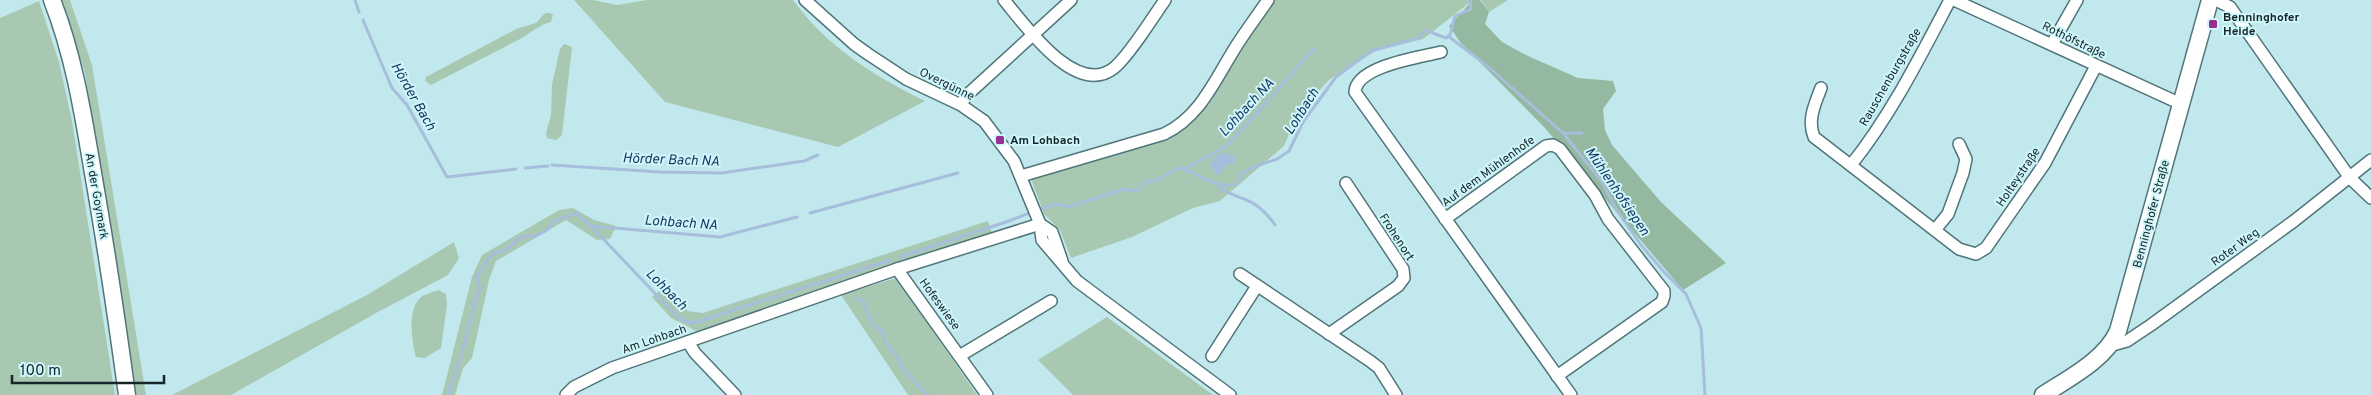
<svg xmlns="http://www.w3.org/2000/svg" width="2371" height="395" font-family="Overpass,sans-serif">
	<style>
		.green { fill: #a8c8b2 }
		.forest { fill: #95b8a0 }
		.water { fill: #a6bedc }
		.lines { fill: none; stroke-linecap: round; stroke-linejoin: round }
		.stream { stroke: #a6bedc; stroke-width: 3 }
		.minor-casing { stroke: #507579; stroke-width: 14 }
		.secondary-casing { stroke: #507579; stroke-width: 19 }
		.minor { stroke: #fff; stroke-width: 11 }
		.secondary { stroke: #fff; stroke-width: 16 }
		.poi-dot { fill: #972e91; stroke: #cef6fb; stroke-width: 2 }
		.labels { text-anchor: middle; stroke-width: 4; stroke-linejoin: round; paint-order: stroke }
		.poi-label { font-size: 12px; font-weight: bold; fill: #172628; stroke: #cef6fb; text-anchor: start }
		.street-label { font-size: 12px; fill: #172628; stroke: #cef6fb }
		.water-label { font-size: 14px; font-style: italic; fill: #15355d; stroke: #cef6fb }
	</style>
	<rect width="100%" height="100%" fill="#c1e9ed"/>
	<g class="green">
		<path d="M62,0H70L92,65L146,395H136L85,73Z"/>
		<path d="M574,0H593L617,5L647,0H793C827,47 874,76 925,101L838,147L665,102Z"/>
		<path d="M1272,0H1473L1423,39L1377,50L1329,80L1298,113L1284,146L1220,201L1193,208L1132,237L1071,258L1060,230L1044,214L1031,179L1081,161L1172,135L1191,124L1214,93L1238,50Z"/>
		<path d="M1481,0H1508L1489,12Z"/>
		<path d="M39,1L59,62L72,121L115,395H0V18Z"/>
		<path d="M545,13H550L553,15L551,22L544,24L520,39L431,85L425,81L426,77L516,29L536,23Z"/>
		<path d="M564,44L572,47L562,135L556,140L547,138L546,133L551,115L552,84L560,49Z"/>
		<path d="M573,208L594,220L616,226L610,239L597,240L566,220L496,261L489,280L472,358L463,368L455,395H442L472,277L482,255L559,210Z"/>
		<path d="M988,221L992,233L698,332L671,318L652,297L665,286L688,311L703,313Z"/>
		<path d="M454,242L459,258L448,275L376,313L231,395H172L367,295Z"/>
		<path d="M896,278L977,395H908L841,295Z"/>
		<path d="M439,290L446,294L447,305L441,348L425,358L416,357C412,341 407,311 420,298C425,294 433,292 439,290Z"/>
		<path d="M1107,317L1213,395H1073L1038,360Z"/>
	</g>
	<path class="forest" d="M1473,0H1480L1489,12L1485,24L1502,42L1528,56L1578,78L1613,81L1616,91L1603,109L1605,130L1612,145L1661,202L1726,263L1683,290L1544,127L1460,42L1449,26Z"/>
	<path class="water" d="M1226,153L1235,157L1236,163L1226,165L1219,175L1216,174L1210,166C1212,158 1217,154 1226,153Z"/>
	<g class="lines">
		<g class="stream">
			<path d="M355,0L359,12"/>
			<path d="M363,20L392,88L407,105L447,177L516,169"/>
			<path d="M1448,36L1485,64L1563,133L1602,182L1616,209L1641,245L1664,272L1686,294L1701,328L1705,395"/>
			<path d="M1563,133H1582"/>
			<path d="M552,165L660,172L722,173L804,161L818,155"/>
			<path d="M525,168L548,166"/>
			<path d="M1184,169L1228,145L1314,49"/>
			<path d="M1219,186C1225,193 1235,195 1244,199C1258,204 1267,213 1275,225"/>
			<path d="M1038,210L1057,204L1068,207L1124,189L1136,191L1147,181H1154L1178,168C1200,172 1213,190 1236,184L1243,173L1253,167L1277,159L1289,151L1303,122L1336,77L1371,51L1419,38L1425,30L1446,38L1450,35L1455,16L1471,9L1470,0"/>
			<path d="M810,213L958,173"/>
			<path d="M591,226L720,237L797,217"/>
			<path d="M900,257L1009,221L1032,212"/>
			<path d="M856,297L863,302L873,325L883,332L885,342L897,356L900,365L927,395"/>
			<path d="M448,395L462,353L474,304L480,291L477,276L492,254L507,249L521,237L536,236L547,230L554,221L576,213L591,226L666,305L682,320L693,323L891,260"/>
		</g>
		<defs>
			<g id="minor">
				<path d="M805,0L854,44L868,54L906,79L961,105L984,121L1014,161L1040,224L1042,240L1077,281L1230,395"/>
				<path d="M1004,0C1025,25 1076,98 1114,68C1129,56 1153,17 1165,0"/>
				<path d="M1954,0L2181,104"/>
				<path d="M2216,0L2230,7L2350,178L2371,198"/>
				<path d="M2052,44L2077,0"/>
				<path d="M1441,52C1421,57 1356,66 1355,92L1571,395"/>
				<path d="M1821,88C1815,104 1807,120 1814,137L1959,249L1976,254L1986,248L2045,163L2096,66"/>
				<path d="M961,105L966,96L1071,0"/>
				<path d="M1851,165C1891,115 1920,57 1950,0"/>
				<path d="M1021,176L1164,134C1200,117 1215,80 1235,48C1245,32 1257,16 1268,0"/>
				<path d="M1445,219L1546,146L1553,145L1560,149L1595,195L1608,219L1664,291V296L1662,302L1557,376"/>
				<path d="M1040,224L1052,232L1062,261"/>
				<path d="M1935,230L1948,214L1963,173L1966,159L1959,144"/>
				<path d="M897,269L987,395"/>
				<path d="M1240,274L1370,361L1379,368L1396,395"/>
				<path d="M1329,334L1398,286L1404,278L1403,269L1346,183"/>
				<path d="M688,342L695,353L735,395"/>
				<path d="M2109,346L2127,341L2151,325L2294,221L2371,160"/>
				<path d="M961,355L1051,301"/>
				<path d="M1212,356L1257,286"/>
				<path d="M566,395L574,387L612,368L897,269L1040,224"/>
			</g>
			<g id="secondary">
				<path d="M52,0C74,56 83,114 93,173C106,247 117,321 127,395"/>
				<path d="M2043,395C2069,378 2105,360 2118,331L2210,0"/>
			</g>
		</defs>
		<use href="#minor" class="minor-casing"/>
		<use href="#secondary" class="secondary-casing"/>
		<use href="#minor" class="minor"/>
		<use href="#secondary" class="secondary"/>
	</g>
	<g class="poi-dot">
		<rect x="2208" y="19" width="10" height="10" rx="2.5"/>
		<rect x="995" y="135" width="10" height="10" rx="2.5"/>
	</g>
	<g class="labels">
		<g class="poi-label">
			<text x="2223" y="21">Benninghofer<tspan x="2223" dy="14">Heide</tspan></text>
			<text x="1010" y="144">Am Lohbach</text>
		</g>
		<g class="street-label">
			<text transform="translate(2074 40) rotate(26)" y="4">Rothöfstraße</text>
			<text transform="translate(1890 77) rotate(-60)" y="4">Rauschenburgstraße</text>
			<text transform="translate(947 84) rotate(26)" y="4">Overgünne</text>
			<text transform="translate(1488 171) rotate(-36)" y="4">Auf dem Mühlenhofe</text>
			<text transform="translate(2018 177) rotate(-56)" y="4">Holteystraße</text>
			<text transform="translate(97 196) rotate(80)" y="4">An der Goymark</text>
			<text transform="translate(2151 214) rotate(-75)" y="4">Benninghofer Straße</text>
			<text transform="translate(1397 237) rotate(57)" y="4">Frohenort</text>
			<text transform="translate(2235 247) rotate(-36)" y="4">Roter Weg</text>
			<text transform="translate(940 304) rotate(54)" y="4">Hofeswiese</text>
			<text transform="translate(654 339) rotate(-19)" y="4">Am Lohbach</text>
		</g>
		<g class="water-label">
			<text transform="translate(414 96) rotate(60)" y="5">Hörder Bach</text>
			<text transform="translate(1246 107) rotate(-47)" y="5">Lohbach NA</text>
			<text transform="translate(1301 111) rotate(-58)" y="5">Lohbach</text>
			<text transform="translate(671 159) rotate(2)" y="5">Hörder Bach NA</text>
			<text transform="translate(1618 191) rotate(56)" y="5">Mühlenhofsiepen</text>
			<text transform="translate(681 222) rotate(4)" y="5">Lohbach NA</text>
			<text transform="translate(667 289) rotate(45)" y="5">Lohbach</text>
		</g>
	</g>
	<path d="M12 375v8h152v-8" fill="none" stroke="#172628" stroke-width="2.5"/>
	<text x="20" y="375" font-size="15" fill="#172628" stroke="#cef6fb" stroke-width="4" paint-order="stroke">100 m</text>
</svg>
